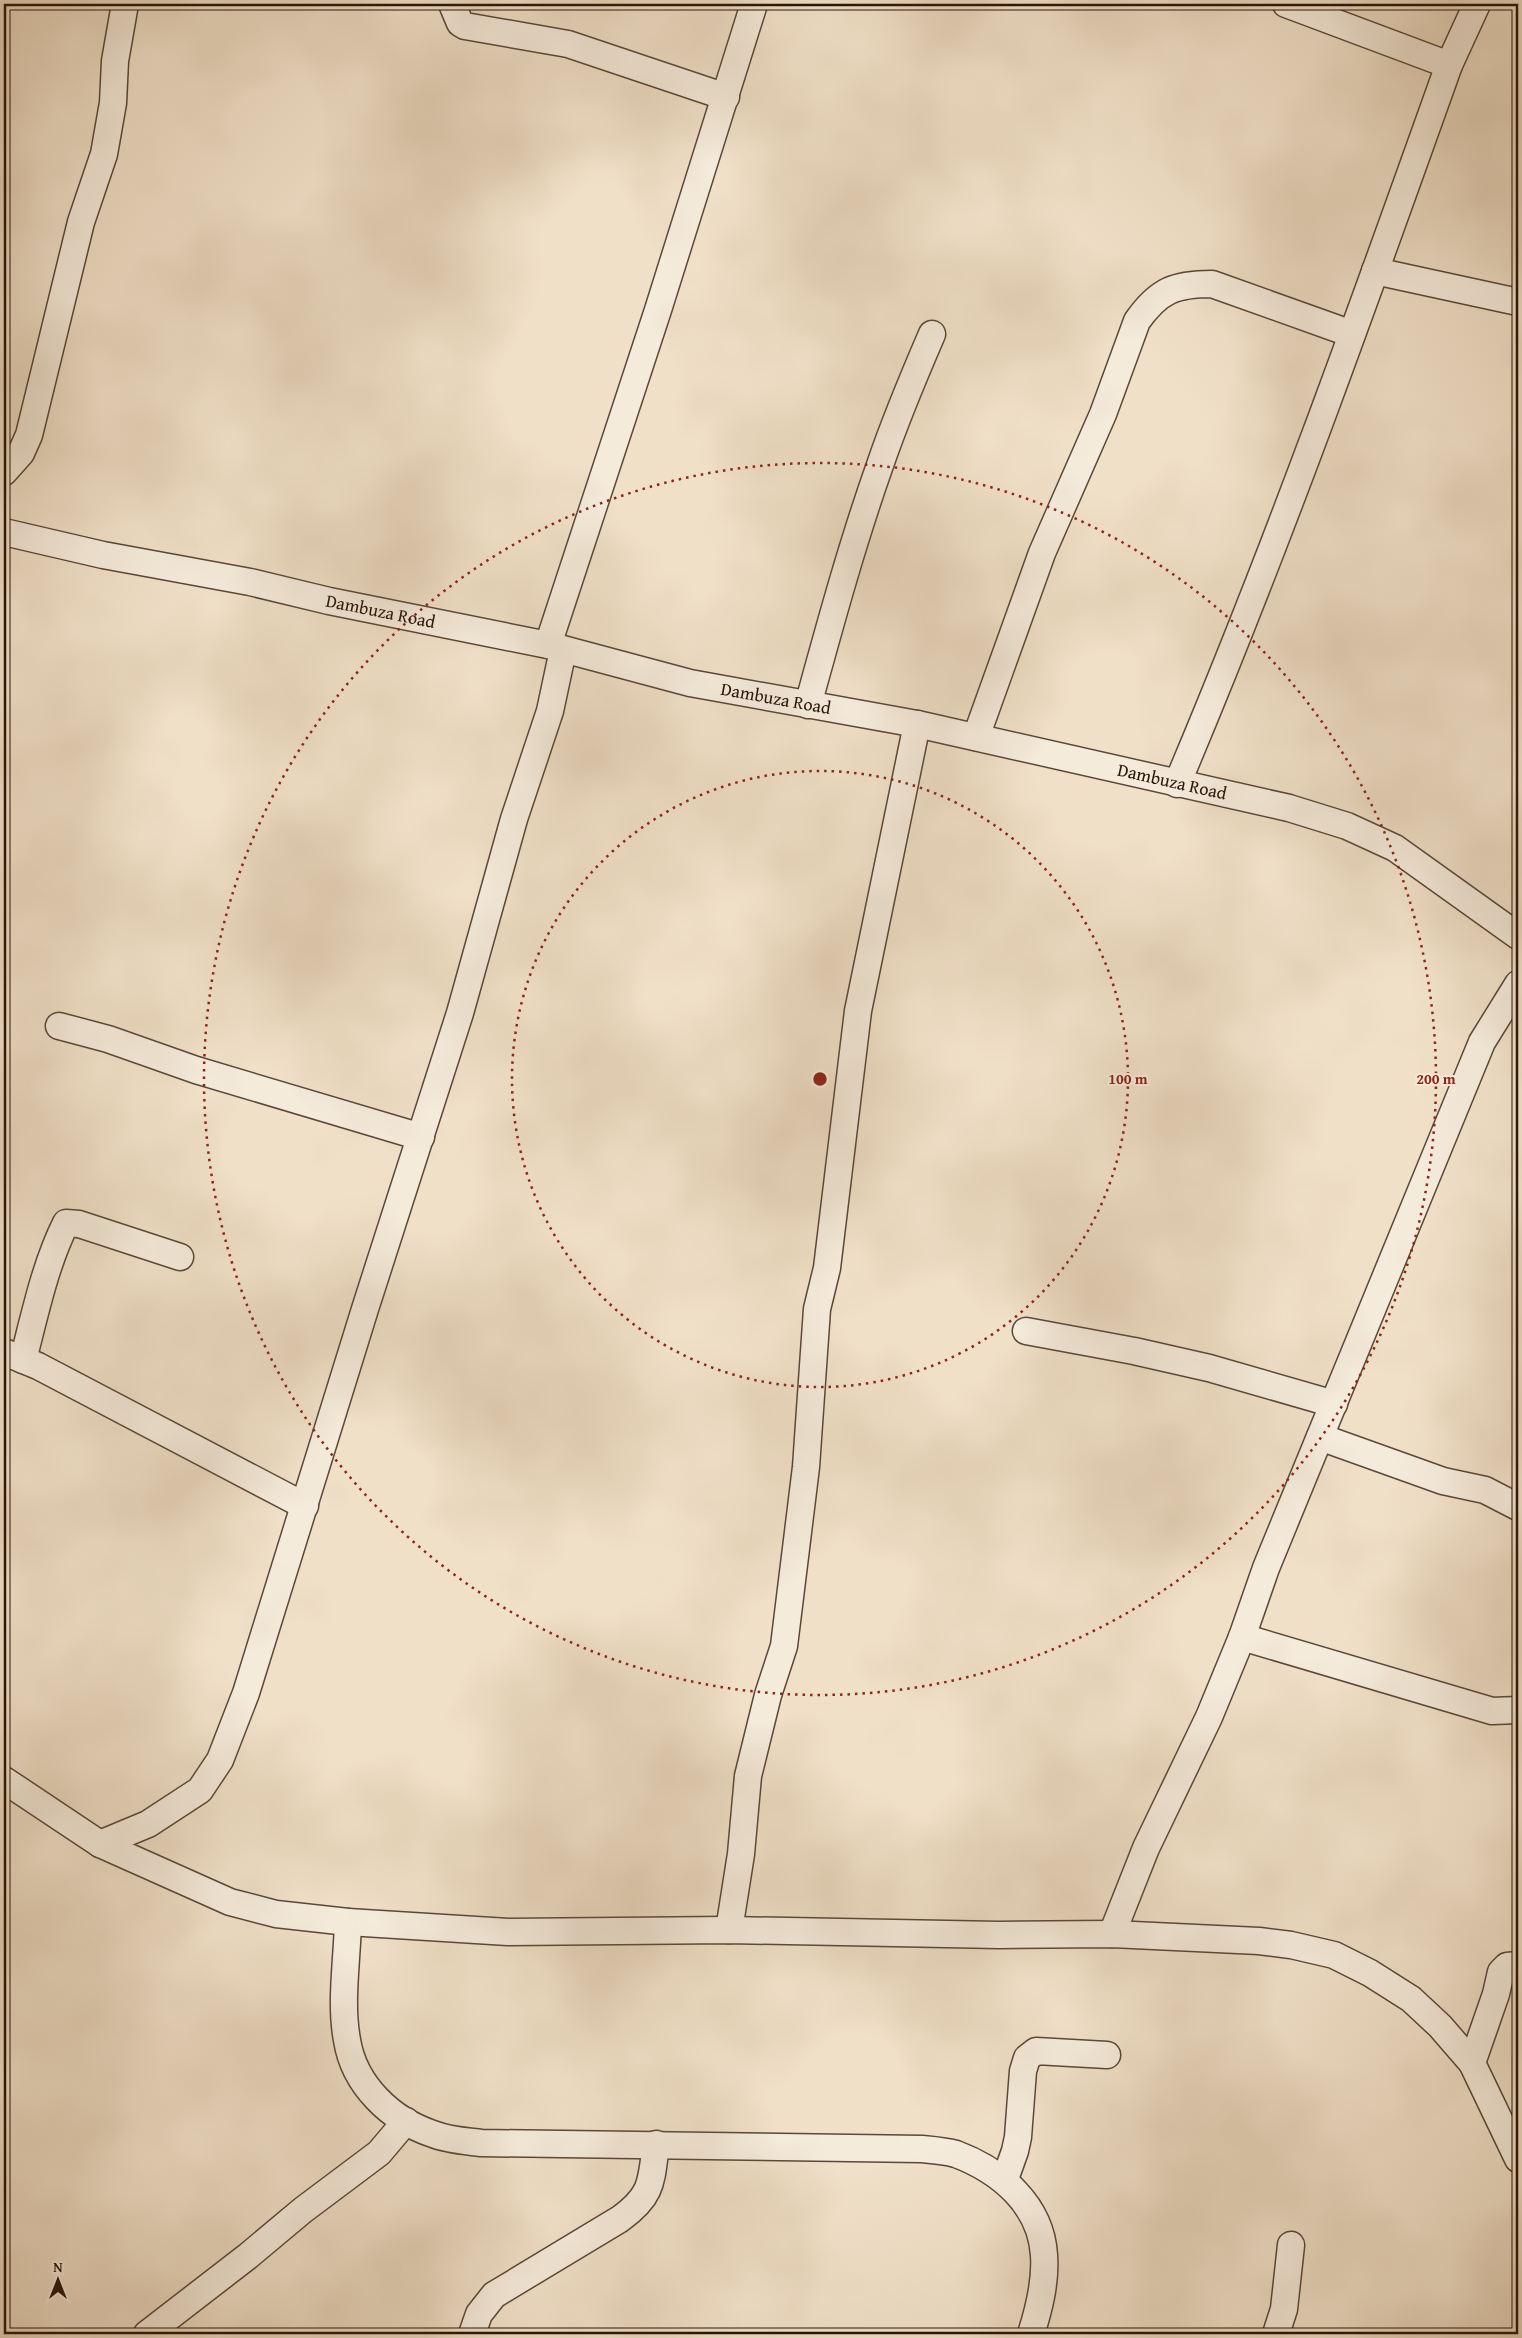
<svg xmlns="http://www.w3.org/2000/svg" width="1522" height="2338" font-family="'Gentium Book Plus',serif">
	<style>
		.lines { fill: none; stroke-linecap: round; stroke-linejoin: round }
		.minor-casing { stroke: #5a4838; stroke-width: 29 }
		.minor { stroke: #f5ebdb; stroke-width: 26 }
		.ring { fill: none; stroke: #8f2418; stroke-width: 2.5; stroke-dasharray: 2.5 5 }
		.labels { text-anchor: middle; stroke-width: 4; stroke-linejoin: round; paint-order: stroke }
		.street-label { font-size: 18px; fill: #281508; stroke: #f5ebdb }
		.centre { fill: #8f2418; stroke: #f5ebdb; stroke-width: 2.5 }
		.ring-label { font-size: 15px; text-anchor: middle; font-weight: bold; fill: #8f2418; stroke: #f5ebdb; stroke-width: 4; stroke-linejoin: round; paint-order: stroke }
	</style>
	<rect width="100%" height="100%" fill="#f0e0c8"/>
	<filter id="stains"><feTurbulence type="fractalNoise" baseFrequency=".004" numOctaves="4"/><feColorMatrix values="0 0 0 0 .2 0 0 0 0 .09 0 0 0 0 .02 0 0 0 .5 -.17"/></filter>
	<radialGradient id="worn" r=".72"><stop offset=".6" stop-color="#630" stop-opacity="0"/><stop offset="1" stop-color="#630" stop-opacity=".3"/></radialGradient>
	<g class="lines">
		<defs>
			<g id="minor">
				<path d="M452,4L460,23L465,26L568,44L726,97"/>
				<path d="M1286,4L1449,65"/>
				<path d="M1375,271L1518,302"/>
				<path d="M4,472L21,453L29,435L81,222L104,154L113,103L115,61L125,4"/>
				<path id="s1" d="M4,532L103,555L250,582L329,601L548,645L690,683L917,724L1289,808L1347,826L1395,848L1518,936"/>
				<path d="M548,645L658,310L754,4"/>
				<path d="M808,705C830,625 852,544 880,465C895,421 913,378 932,334"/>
				<path d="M976,737L1042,553L1103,414L1137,321C1159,290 1175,284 1212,284L1352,334"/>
				<path d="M1177,784C1277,548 1363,306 1449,65L1477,4"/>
				<path d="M59,1026L108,1039L196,1070L421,1137"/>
				<path d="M1026,1331L1134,1351L1209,1368L1334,1404"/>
				<path d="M4,1352L38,1366L305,1506"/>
				<path d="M23,1360C35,1314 45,1265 66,1223L79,1224L180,1257"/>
				<path d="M1320,1437L1443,1481L1485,1490L1518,1507"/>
				<path d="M1242,1637L1492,1711L1518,1710"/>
				<path d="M4,1780L100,1844L230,1902L276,1914L348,1922L508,1932L729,1930L999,1935L1112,1934L1259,1941L1291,1945L1334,1955L1370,1973L1411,1999L1440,2026L1472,2063L1518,2159"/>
				<path d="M100,1844L148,1824L200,1790L220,1760L246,1693L365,1309L460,1013L514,819L550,711L563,650"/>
				<path d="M348,1922C347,1961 340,2003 347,2040C354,2085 391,2120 433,2134C448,2140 465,2141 481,2143L922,2149C933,2150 946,2151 956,2154C1001,2171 1041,2205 1044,2255C1046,2282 1039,2309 1031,2334"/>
				<path d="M729,1930L741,1854L748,1776L768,1695L784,1646L806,1467L817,1309L827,1268L858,1011L917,724"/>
				<path d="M1112,1934L1146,1848L1209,1717L1242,1637L1266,1568L1482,1042L1518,984"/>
				<path d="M1472,2063L1496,1994L1501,1972L1507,1966L1518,1965"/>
				<path d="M1005,2179L1015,2151L1018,2137L1023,2071L1027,2058L1036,2051L1107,2055"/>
				<path d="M147,2334L248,2256L303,2210L379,2153L406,2121"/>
				<path d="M472,2334L479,2314L494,2295L620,2219C653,2195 651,2182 656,2144"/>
				<path d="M1276,2334L1284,2309L1291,2245"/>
			</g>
		</defs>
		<use href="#minor" class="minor-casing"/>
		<use href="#minor" class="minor"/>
	</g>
	<g class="ring">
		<circle cx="820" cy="1079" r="308"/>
		<circle cx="820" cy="1079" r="616"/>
	</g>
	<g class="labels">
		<g class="street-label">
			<text dy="6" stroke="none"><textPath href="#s1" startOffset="385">Dambuza Road</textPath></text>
			<text dy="6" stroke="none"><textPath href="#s1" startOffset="790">Dambuza Road</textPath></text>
			<text dy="6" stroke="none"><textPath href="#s1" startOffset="1195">Dambuza Road</textPath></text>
		</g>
	</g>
	<circle cx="820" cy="1079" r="8" class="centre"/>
	<g class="ring-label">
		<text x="1128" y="1084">100 m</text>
		<text x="1436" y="1084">200 m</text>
	</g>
	<rect width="1522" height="2338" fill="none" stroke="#f0e0c8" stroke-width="20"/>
	<rect x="5" y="5" width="1512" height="2328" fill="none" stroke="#281508" stroke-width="2.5"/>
	<rect x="10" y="10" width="1502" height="2318" fill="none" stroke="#281508"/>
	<g transform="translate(58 2280)" stroke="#f5ebdb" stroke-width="4" paint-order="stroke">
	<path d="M0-4L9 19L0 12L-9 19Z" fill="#281508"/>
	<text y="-8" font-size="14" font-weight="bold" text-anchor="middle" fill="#281508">N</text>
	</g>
	<rect width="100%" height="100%" filter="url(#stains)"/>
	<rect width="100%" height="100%" fill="url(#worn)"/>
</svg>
